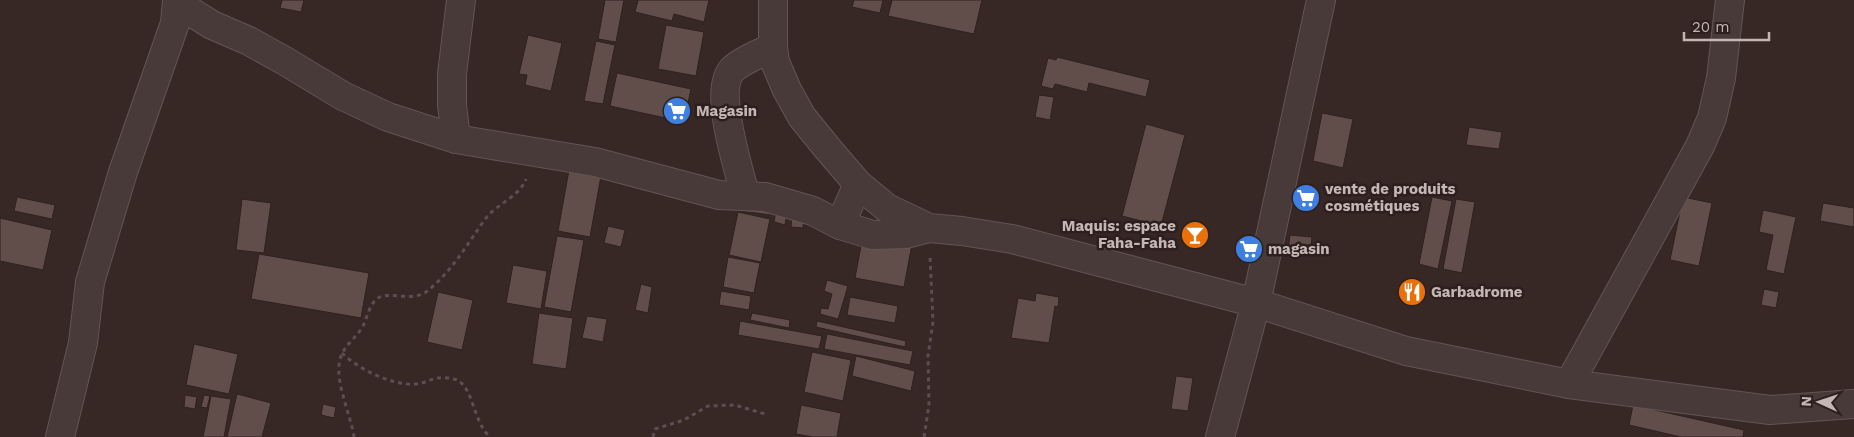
<svg xmlns="http://www.w3.org/2000/svg" width="1854" height="437" font-family="'Work Sans',sans-serif">
	<style>
		.building { fill: #614e4b; stroke: #2f211f }
		.lines { fill: none; stroke-linecap: round; stroke-linejoin: round }
		.minor-casing { stroke: #635553; stroke-width: 30 }
		.tertiary-casing { stroke: #635553; stroke-width: 30 }
		.path { stroke: #5f4d53; stroke-width: 3; stroke-dasharray: 4 4; stroke-linecap: butt }
		.minor { stroke: #483a38; stroke-width: 28 }
		.tertiary { stroke: #483a38; stroke-width: 28 }
		.labels { text-anchor: middle; stroke-width: 5; stroke-linejoin: round; paint-order: stroke }
		.poi-label { font-size: 15px; font-weight: bold; fill: #c4b6b3; stroke: #2d1f1d; text-anchor: start }
	</style>
	<rect width="100%" height="100%" fill="#372725"/>
	<g class="building">
		<path d="M282,0H304L301,12L280,8Z"/>
		<path d="M605,0H624L616,42L598,39Z"/>
		<path d="M638,0H709L704,22L674,14L672,21L635,12Z"/>
		<path d="M854,0H883L880,13L852,7Z"/>
		<path d="M892,0H982L974,34L888,16Z"/>
		<path d="M666,25L704,32L696,76L658,69Z"/>
		<path d="M528,35L562,43L551,91L525,85L527,75L519,74Z"/>
		<path d="M596,41L615,45L603,104L584,101Z"/>
		<path d="M1057,57L1150,80L1146,97L1089,83L1087,92L1055,84L1053,89L1041,86L1048,58L1056,60Z"/>
		<path d="M617,73L691,89L684,122L610,106Z"/>
		<path d="M1039,95L1054,97L1050,120L1035,117Z"/>
		<path d="M1322,113L1353,119L1343,168L1313,161Z"/>
		<path d="M1146,124L1185,135L1161,226L1122,216Z"/>
		<path d="M1469,127L1502,132L1499,149L1466,145Z"/>
		<path d="M569,170L601,176L590,237L558,231Z"/>
		<path d="M17,197L55,205L52,219L14,211Z"/>
		<path d="M1432,197L1452,201L1438,269L1419,264Z"/>
		<path d="M1683,197L1712,203L1699,266L1670,260Z"/>
		<path d="M242,199L271,203L264,253L236,250Z"/>
		<path d="M1456,199L1475,202L1462,273L1443,269Z"/>
		<path d="M741,201L774,204L772,215L740,211Z"/>
		<path d="M1823,203L1854,208V227L1820,221Z"/>
		<path d="M776,210L787,212L785,225L774,222Z"/>
		<path d="M1763,210L1796,217L1784,274L1766,270L1773,235L1759,232Z"/>
		<path d="M738,212L770,219L761,262L729,255Z"/>
		<path d="M792,212L804,214L803,228L791,227Z"/>
		<path d="M0,218L52,230L43,270L0,261Z"/>
		<path d="M608,226L625,230L621,247L604,243Z"/>
		<path d="M863,235L912,244L904,287L855,278Z"/>
		<path d="M1290,235L1312,237L1310,254L1288,251Z"/>
		<path d="M557,236L584,240L571,312L544,307Z"/>
		<path d="M259,254L369,273L361,318L251,299Z"/>
		<path d="M728,257L760,263L754,293L723,287Z"/>
		<path d="M513,265L547,271L541,309L506,303Z"/>
		<path d="M827,280L848,286L838,319L820,314L821,308L828,309L832,294L824,291Z"/>
		<path d="M641,284L652,287L648,313L635,310Z"/>
		<path d="M1764,289L1779,292L1776,308L1761,305Z"/>
		<path d="M721,291L751,296L749,310L719,305Z"/>
		<path d="M438,292L473,300L462,350L427,342Z"/>
		<path d="M1036,293L1059,297L1058,307L1055,306L1049,343L1011,338L1018,298L1035,301Z"/>
		<path d="M850,297L898,306L895,323L847,315Z"/>
		<path d="M539,313L573,318L566,369L532,364Z"/>
		<path d="M752,313L790,320L789,328L750,320Z"/>
		<path d="M587,316L607,319L603,342L582,338Z"/>
		<path d="M740,321L822,336L819,349L738,335Z"/>
		<path d="M817,321L906,341L905,347L816,327Z"/>
		<path d="M827,334L913,351L910,365L824,349Z"/>
		<path d="M194,344L238,354L229,394L186,385Z"/>
		<path d="M812,352L851,360L843,401L804,392Z"/>
		<path d="M856,356L915,371L911,391L852,376Z"/>
		<path d="M1176,376L1193,378L1188,411L1171,409Z"/>
		<path d="M237,394L271,403L262,437H227Z"/>
		<path d="M185,395L197,397L195,409L184,407Z"/>
		<path d="M204,395L210,396L207,408L201,407Z"/>
		<path d="M211,396L231,399L224,437H203Z"/>
		<path d="M323,404L336,407L334,418L321,415Z"/>
		<path d="M801,405L841,413L837,437H813L796,434Z"/>
		<path d="M1633,405L1744,430L1743,437H1681L1629,425Z"/>
	</g>
	<g class="lines">
		<defs>
			<g id="minor">
				<path d="M773,0V47L775,62L787,90L802,117L828,149L858,184L887,208L929,228L962,231L1012,239L1256,303L1321,0"/>
				<path d="M177,3L212,25L249,41L285,61L343,96L388,117L456,139L595,162L719,195L765,197L813,211L840,225L873,235L906,234L929,228"/>
				<path d="M456,139L452,105V74L461,0"/>
				<path d="M745,195C739,169 712,89 733,69C744,59 760,54 773,47"/>
				<path d="M840,225L858,184"/>
				<path d="M1569,384L1700,146L1712,118L1721,78L1730,0"/>
				<path d="M60,437L83,343L90,282L123,172L175,23L177,0"/>
			</g>
			<path id="tertiary" d="M1220,437L1256,303L1406,351L1569,384L1770,410L1854,404"/>
		</defs>
		<use href="#minor" class="minor-casing"/>
		<use href="#tertiary" class="tertiary-casing"/>
		<g class="path">
			<path d="M342,353C358,369 393,386 415,384C429,383 432,376 448,378C452,379 457,379 459,381C474,392 474,423 490,437"/>
			<path d="M354,437C351,414 330,373 343,352C348,343 356,337 362,328C367,319 369,304 378,298C389,291 412,302 426,292C452,272 467,244 486,218C497,204 520,196 526,179"/>
			<path d="M653,437L655,429L684,420L708,406L735,405L765,414"/>
			<path d="M924,437L929,405L928,356L933,322L930,256"/>
		</g>
		<use href="#minor" class="minor"/>
		<use href="#tertiary" class="tertiary"/>
	</g>
	<defs>
		<symbol id="supermarket-disc" viewBox="-11 -11 22 22"><circle r="9.5" fill="#3f7fe0" stroke="#2d1f1d"/><path d="M-6-5.5h2.5l.6 2H6L4.5 2H-2.5L-4.4-4H-6ZM-1.5 3.2a1.3 1.3 0 1 0 .1 0ZM3 3.2a1.3 1.3 0 1 0 .1 0Z" fill="#fff"/></symbol>
		<symbol id="bar-disc" viewBox="-11 -11 22 22"><circle r="9.5" fill="#e8710a" stroke="#2d1f1d"/><path d="M-6-5H6L.8 .8V4.5H3.5V6h-7V4.5H-.8V.8Z" fill="#fff"/></symbol>
		<symbol id="restaurant-disc" viewBox="-11 -11 22 22"><circle r="9.5" fill="#e8710a" stroke="#2d1f1d"/><path d="M-5-6h1v4h1v-4h1v4h1v-4h1v5L-1.5 .5V6h-2V.5L-5-1ZM5-6V6H3V1.5H1.5Q1.5-4 5-6Z" fill="#fff"/></symbol>
	</defs>
	<g fill-rule="evenodd">
		<use href="#supermarket-disc" x="661" y="95" width="32" height="32"/>
		<use href="#supermarket-disc" x="1290" y="182" width="32" height="32"/>
		<use href="#bar-disc" x="1179" y="219" width="32" height="32"/>
		<use href="#supermarket-disc" x="1233" y="233" width="32" height="32"/>
		<use href="#restaurant-disc" x="1396" y="276" width="32" height="32"/>
	</g>
	<g class="labels">
		<g class="poi-label">
			<text x="696" y="116">Magasin</text>
			<text x="1325" y="194">vente de produits<tspan x="1325" dy="17">cosmétiques</tspan></text>
			<text x="1176" y="231" text-anchor="end">Maquis: espace<tspan x="1176" dy="17">Faha-Faha</tspan></text>
			<text x="1268" y="254">magasin</text>
			<text x="1431" y="297">Garbadrome</text>
		</g>
	</g>
	<g transform="translate(1819 402) rotate(273)" stroke="#2d1f1d" stroke-width="4" paint-order="stroke">
	<path d="M0-4L9 19L0 12L-9 19Z" fill="#c4b6b3"/>
	<text y="-8" font-size="14" font-weight="bold" text-anchor="middle" fill="#c4b6b3">N</text>
	</g>
	<path d="M1684 32v8h85v-8" fill="none" stroke="#c4b6b3" stroke-width="2.5"/>
	<text x="1692" y="32" font-size="15" fill="#c4b6b3" stroke="#2d1f1d" stroke-width="4" paint-order="stroke">20 m</text>
</svg>
